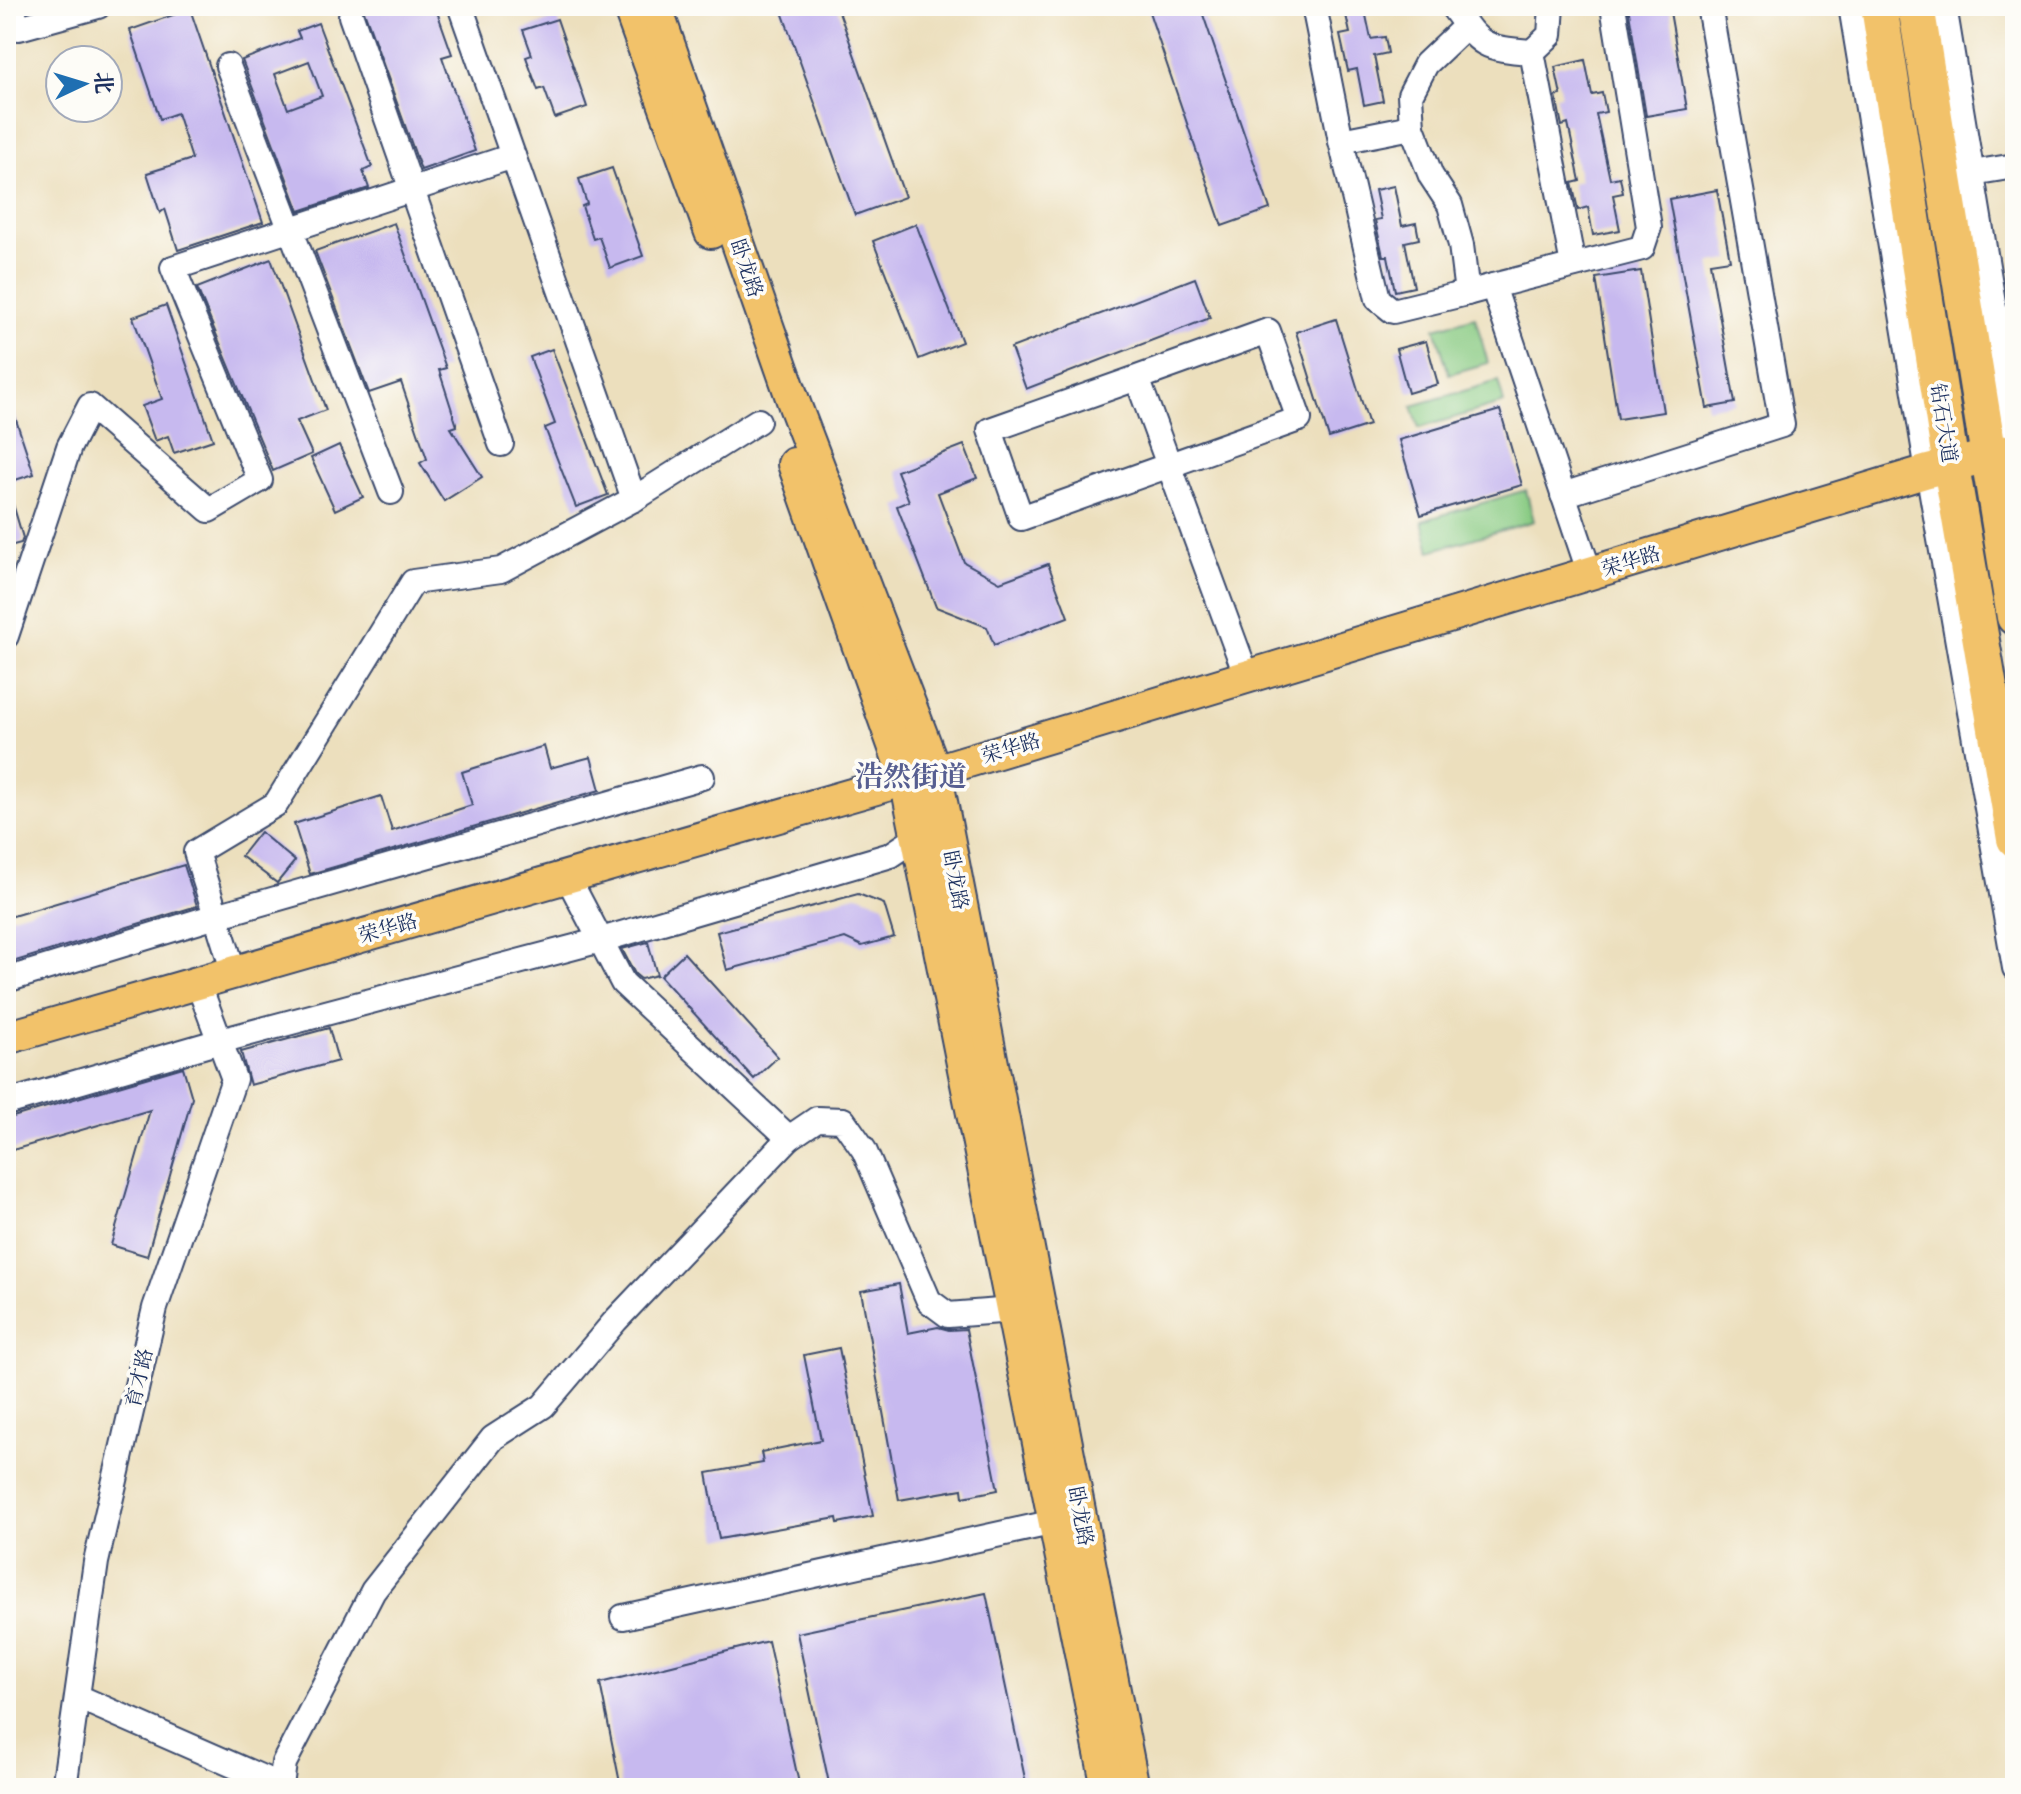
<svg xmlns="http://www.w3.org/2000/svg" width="2021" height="1794" font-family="'Libre Caslon Text','Noto Serif SC',serif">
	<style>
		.green { fill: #89cb83; stroke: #527d70; stroke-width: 2 }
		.building { fill: #c7b9ef; fill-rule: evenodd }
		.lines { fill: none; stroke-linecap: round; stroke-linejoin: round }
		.minor-casing { stroke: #3a496c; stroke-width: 28 }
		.major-casing { stroke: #3a496c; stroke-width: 36 }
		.highway-casing { stroke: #3a496c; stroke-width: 40 }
		.minor { stroke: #fff; stroke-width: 24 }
		.major { stroke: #f2c26a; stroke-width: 32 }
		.highway { stroke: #f2c26a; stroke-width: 36 }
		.labels { text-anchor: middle; stroke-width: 7; stroke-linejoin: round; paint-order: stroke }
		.street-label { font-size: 20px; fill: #1b2f5e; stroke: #fdfcf7 }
		.district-label { font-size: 28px; font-weight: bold; fill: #575f91; stroke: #fdfcf7 }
	</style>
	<rect width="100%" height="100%" fill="#fdfcf7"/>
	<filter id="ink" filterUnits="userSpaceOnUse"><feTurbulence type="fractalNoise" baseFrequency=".0125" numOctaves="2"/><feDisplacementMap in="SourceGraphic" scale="16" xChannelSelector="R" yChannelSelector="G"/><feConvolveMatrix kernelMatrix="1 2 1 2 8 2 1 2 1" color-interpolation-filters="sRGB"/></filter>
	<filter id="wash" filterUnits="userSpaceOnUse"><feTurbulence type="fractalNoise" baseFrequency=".006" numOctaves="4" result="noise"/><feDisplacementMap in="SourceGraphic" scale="32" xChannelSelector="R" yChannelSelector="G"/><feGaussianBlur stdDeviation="1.8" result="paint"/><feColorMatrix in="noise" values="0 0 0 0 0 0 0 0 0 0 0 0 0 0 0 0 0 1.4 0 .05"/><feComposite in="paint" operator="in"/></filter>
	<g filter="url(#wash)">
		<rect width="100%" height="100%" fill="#ecdfbd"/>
		<g class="green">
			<path d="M1475,317L1488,363L1449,374L1435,328Z"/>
			<path d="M1498,381L1504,403L1419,428L1412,406Z"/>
			<path d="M1526,490L1534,521L1430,551L1422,521Z"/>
		</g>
		<g id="blocks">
			<g class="building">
				<path d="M369,6H435L452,54L442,57L475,151L421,170L363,8Z"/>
				<path d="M780,6H837L905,197L855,215Z"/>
				<path d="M1147,6H1200L1270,209L1222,226Z"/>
				<path d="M1344,6H1364L1371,39L1385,37L1388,53L1374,56L1383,101L1364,105L1357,69L1348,71L1340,35L1350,33Z"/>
				<path d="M1628,6H1669L1687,109L1646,116Z"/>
				<path d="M190,9L263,222L178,250L165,209L160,213L147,173L192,159L177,113L160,119L130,30Z"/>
				<path d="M557,19L587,107L555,118L544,88L538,90L526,57L532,55L523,30Z"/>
				<path d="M318,23L372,167L363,171L369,188L299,211L242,60L300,38L297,31ZM309,61L322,96L288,109L275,74Z"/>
				<path d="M1585,60L1592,95L1602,93L1606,112L1596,114L1610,179L1620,177L1623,193L1613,195L1620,230L1593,235L1588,207L1578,210L1572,183L1580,181L1568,124L1562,126L1556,96L1561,95L1555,67Z"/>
				<path d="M612,168L643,256L610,268L599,237L593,239L582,206L587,204L579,179Z"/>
				<path d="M1394,186L1402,226L1416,223L1419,239L1405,242L1414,287L1395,291L1388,256H1383L1375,220L1381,219L1375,190Z"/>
				<path d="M1717,190L1730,260L1710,263L1735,403L1707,408L1669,199Z"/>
				<path d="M394,223L446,368L439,370L457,426L451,428L482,477L444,501L420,463L427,459L401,382L369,393L315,251Z"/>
				<path d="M916,224L962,342L919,359L873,241Z"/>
				<path d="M271,259L326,410L297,421L312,454L273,471L197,288Z"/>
				<path d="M1641,271L1663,412L1618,419L1596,278Z"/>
				<path d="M1195,278L1210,318L1026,389L1011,348Z"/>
				<path d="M166,305L213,440L174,453L168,436L155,441L142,406L162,399L133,317Z"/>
				<path d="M1336,319L1369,425L1329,438L1296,332Z"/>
				<path d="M1426,341L1438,384L1408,393L1396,349Z"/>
				<path d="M552,349L608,495L576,507L545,428L555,424L530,357Z"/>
				<path d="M6,399H9L34,474L6,483Z"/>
				<path d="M1500,410L1522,485L1421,515L1399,440Z"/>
				<path d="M339,445L363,497L335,510L311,458Z"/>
				<path d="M964,445L977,478L938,493L964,562L1000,582L1048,564L1068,617L994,645L987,627L936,607L897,506L909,501L897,471Z"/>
				<path d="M6,494H10L23,538L21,543L6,547Z"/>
				<path d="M544,746L550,768L591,757L600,790L310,874L294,824L381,796L392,831L472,805L462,772Z"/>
				<path d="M260,832L295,861L277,883L241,856Z"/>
				<path d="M184,865L197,906L6,964V918Z"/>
				<path d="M858,894L884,904L894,937L862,946L845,938L727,970L717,932Z"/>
				<path d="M648,942L657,975L641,979L635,974L622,949Z"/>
				<path d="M684,953L778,1057L754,1079L660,976Z"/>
				<path d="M329,1028L338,1061L250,1085L241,1052Z"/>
				<path d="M183,1067L192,1098L147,1256L111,1245L150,1110L6,1152V1119Z"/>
				<path d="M899,1284L908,1333L938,1327L949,1330L966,1329L998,1490L963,1497L962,1489L899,1500L861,1291Z"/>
				<path d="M839,1348L873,1516L838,1523L837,1518L719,1539L707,1473L763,1463L761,1452L821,1440L804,1355Z"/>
				<path d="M986,1593L1027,1788H830L797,1633Z"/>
				<path d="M768,1641L800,1788H621L600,1683Z"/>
			</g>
		</g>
	</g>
	<g filter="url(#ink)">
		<use href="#blocks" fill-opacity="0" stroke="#3a496c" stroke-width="2"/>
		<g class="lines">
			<defs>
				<g id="minor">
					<path d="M11,6L19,28L98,6"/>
					<path d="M1314,6L1341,141L1412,127L1431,176L1450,205L1461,245L1467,293L1493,286"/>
					<path d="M1452,6C1481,46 1481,48 1532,52L1550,35L1552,6"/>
					<path d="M1851,6L1928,471L2015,968"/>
					<path d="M1944,6L2009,399L2015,465"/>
					<path d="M462,11L634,499"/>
					<path d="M351,16L501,444"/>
					<path d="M1532,52L1573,265"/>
					<path d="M228,66L391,492"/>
					<path d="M1412,127L1410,95L1426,64L1466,26"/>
					<path d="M1341,141L1378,299L1393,311L1467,293"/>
					<path d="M1972,173L2015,166"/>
					<path d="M1137,378L1268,331L1299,419L1021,518L990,430L1137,378L1247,677"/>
					<path d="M1563,495L1782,425L1709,6"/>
					<path d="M1590,574L1493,286L1642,248L1649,227L1613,6"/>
					<path d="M6,636L69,447L90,406L209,510L260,480L173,268L513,156"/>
					<path d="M234,973L196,852L276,804L413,582L501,570L634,499L758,421"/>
					<path d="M6,980L216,916L702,777"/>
					<path d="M6,1103L220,1041L601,940L891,855L918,837"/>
					<path d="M789,1138L817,1119L843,1120L864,1150L929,1301L948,1315L1013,1310"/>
					<path d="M623,1617L1055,1522"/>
					<path d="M78,1697L281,1786L284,1763L373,1591L493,1438L543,1406L616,1320L789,1138L623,983L567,876"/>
					<path d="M64,1788L96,1562L155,1308L234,1079L198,983"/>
				</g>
				<g id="major">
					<path d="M629,6L711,232"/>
					<path d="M655,6L795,406L935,771L1133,1788"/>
					<path d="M794,464L906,779L1108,1788"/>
					<path d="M6,1038L935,771L1928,471L2013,450"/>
				</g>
				<g id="highway">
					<path d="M1879,6L1951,466L2015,839"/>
					<path d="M1916,6L2015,617"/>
				</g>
			</defs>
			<use href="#minor" class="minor-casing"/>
			<use href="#major" class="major-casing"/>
			<use href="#highway" class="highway-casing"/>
			<use href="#minor" class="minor"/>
			<use href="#major" class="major"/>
			<use href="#highway" class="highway"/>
		</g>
	</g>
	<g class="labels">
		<g class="street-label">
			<text transform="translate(747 268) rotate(71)" y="7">卧龙路</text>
			<text transform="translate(1944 423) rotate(81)" y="7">钻石大道</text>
			<text transform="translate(1631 561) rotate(-17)" y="7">荣华路</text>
			<text transform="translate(1011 748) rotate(-17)" y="7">荣华路</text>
			<text transform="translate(956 880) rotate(79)" y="7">卧龙路</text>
			<text transform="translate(388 928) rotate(-16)" y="7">荣华路</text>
			<text transform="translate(139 1378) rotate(-77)" y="7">育才路</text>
			<text transform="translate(1081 1516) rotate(79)" y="7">卧龙路</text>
		</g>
		<g class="district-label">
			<text x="911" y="786">浩然街道</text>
		</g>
	</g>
	<rect width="2021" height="1794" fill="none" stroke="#fdfcf7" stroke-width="32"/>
	<g transform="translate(84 84) rotate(86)"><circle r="38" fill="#fdfcf7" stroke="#a3aaba" stroke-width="2"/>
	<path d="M0-6L14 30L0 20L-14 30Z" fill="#1f6fb2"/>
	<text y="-12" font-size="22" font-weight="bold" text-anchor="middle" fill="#1b2f5e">北</text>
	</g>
</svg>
